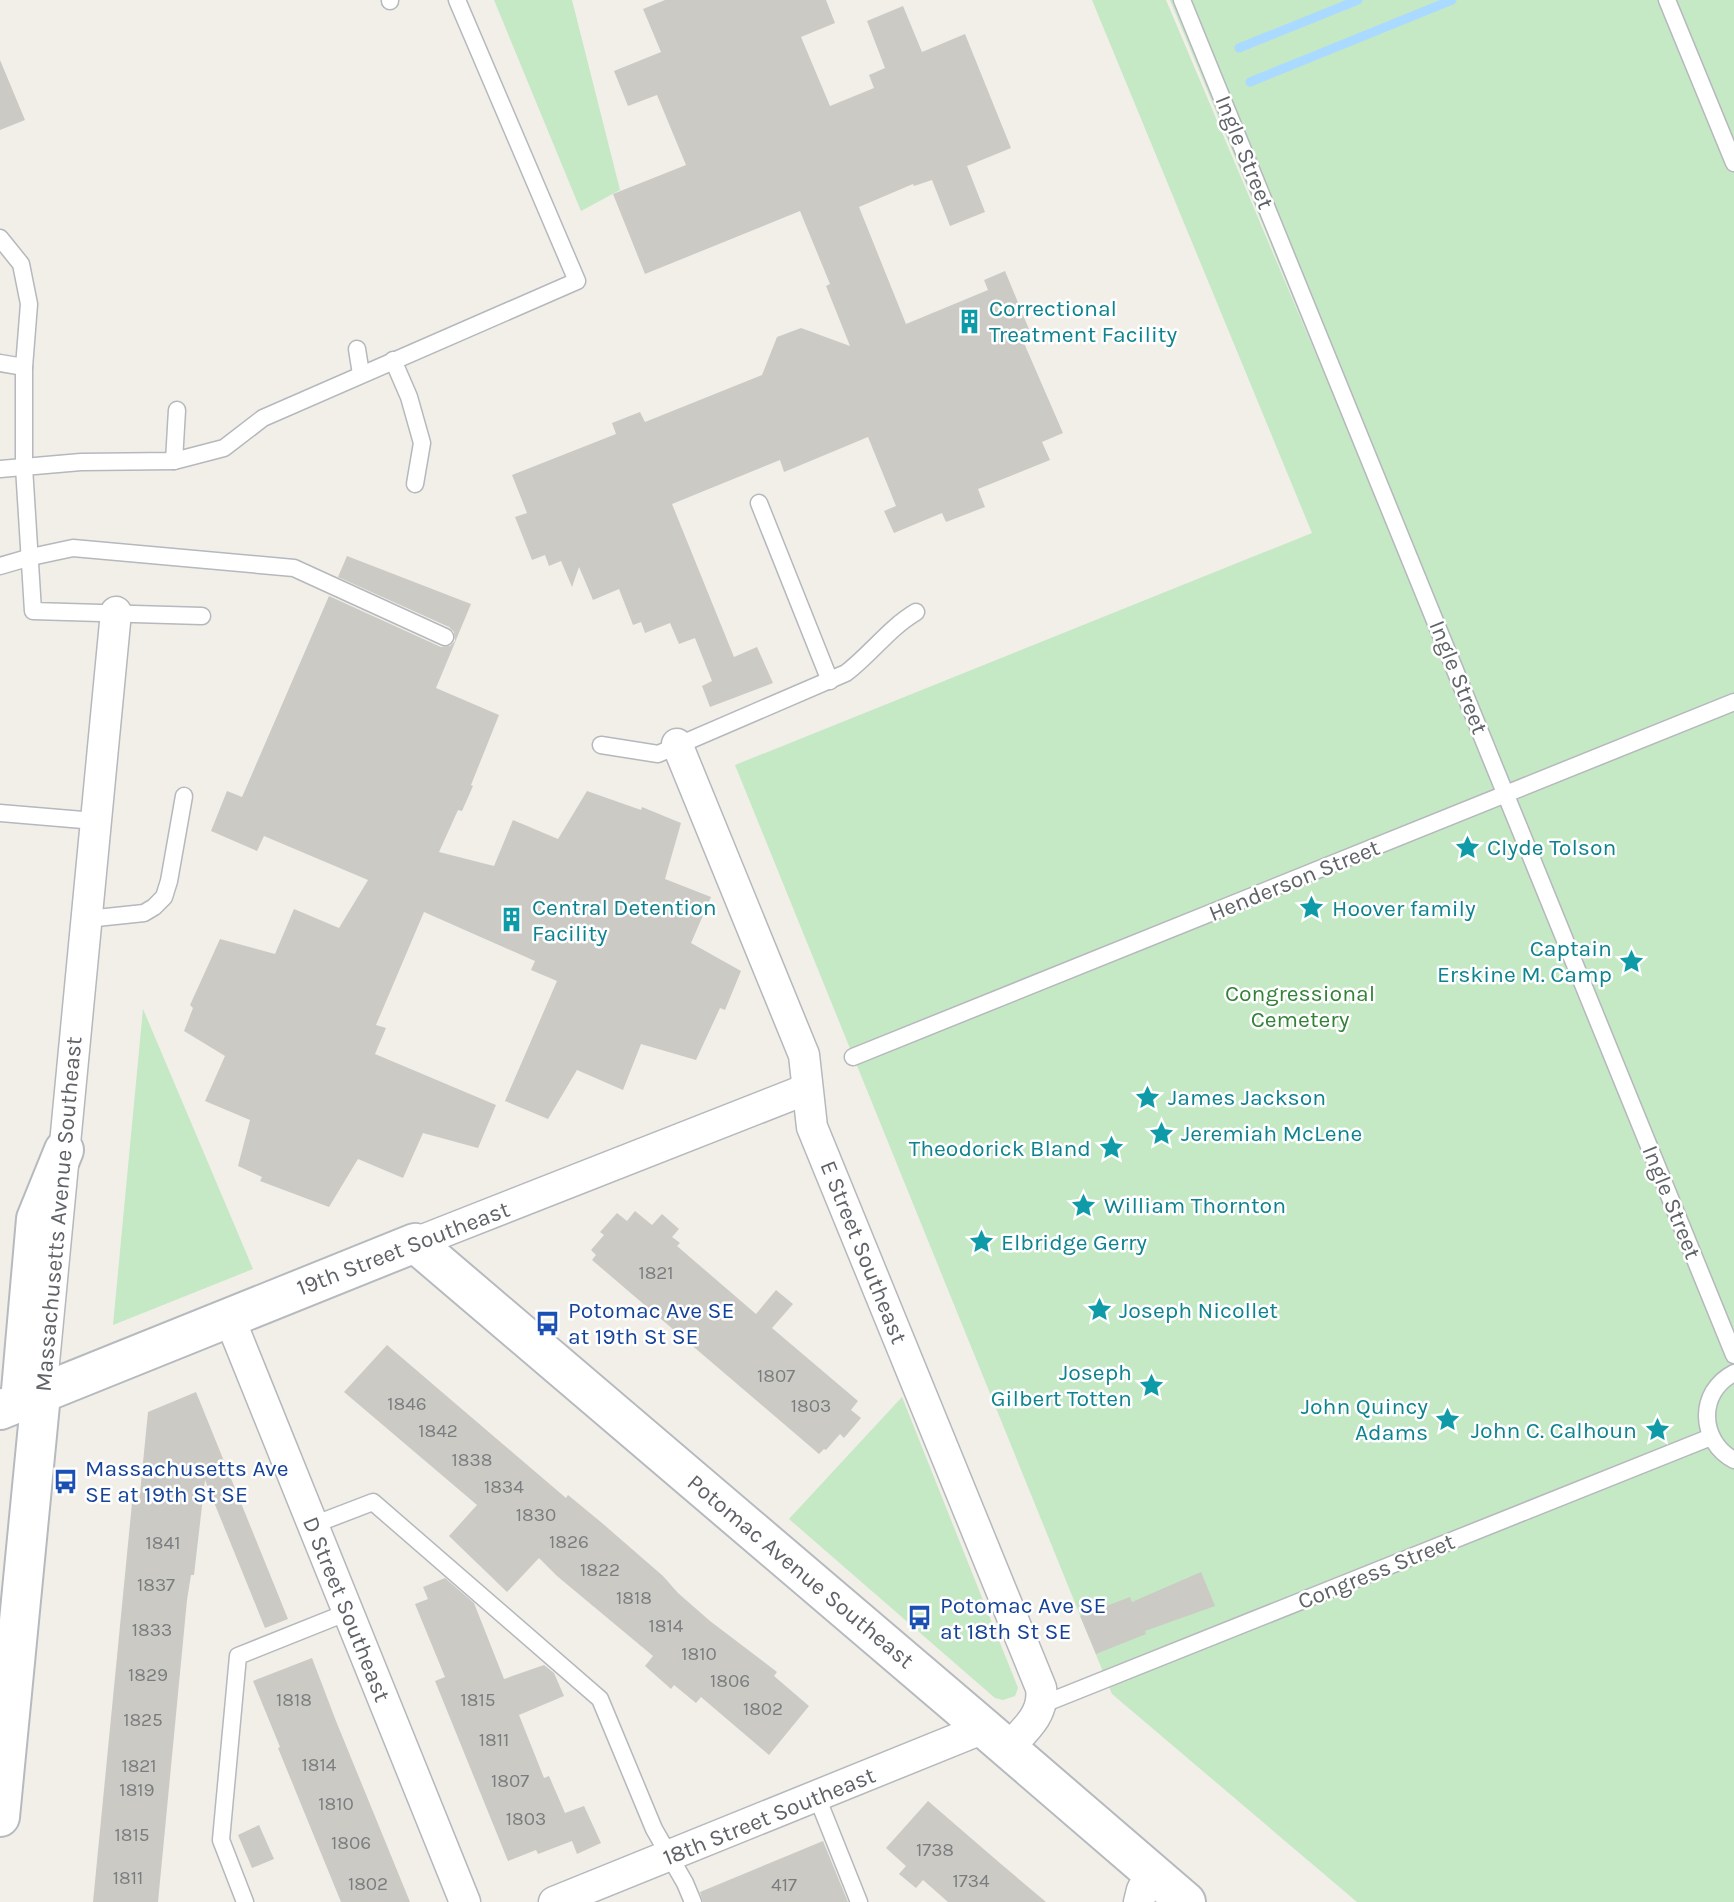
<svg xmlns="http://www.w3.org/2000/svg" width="1734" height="1902" font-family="Karla,sans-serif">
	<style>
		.green { fill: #c5e8c5 }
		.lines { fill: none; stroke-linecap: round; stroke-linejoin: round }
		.stream { stroke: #aadaff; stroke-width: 9 }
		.building { fill: #cccac5 }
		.lane-casing { stroke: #b5b8bc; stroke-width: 19 }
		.street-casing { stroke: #b5b8bc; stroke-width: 33 }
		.secondary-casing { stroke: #b6babf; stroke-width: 42 }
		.lane { stroke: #fff; stroke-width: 16 }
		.street { stroke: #fff; stroke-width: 30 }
		.secondary { stroke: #fff; stroke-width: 38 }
		.labels { text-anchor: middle; stroke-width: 5; stroke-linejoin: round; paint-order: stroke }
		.number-label { font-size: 19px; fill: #7a7d7f }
		.street-label { font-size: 23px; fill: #5f6368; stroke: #fff }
		.culture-label { font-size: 23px; fill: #0d838f; stroke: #fff; text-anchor: start }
		.park-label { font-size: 23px; fill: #348238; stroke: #fff }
		.transit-label { font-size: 23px; fill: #164399; stroke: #fff; text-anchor: start }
	</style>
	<rect width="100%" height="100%" fill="#f1efe8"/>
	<g class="green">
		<path d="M494,0H572L620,190L581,211Z"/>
		<path d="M1092,0H1166L1322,369L1170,0H1734V1902H1357L1112,1694L735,765L1312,533Z"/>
		<path d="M143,1009L253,1269L113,1325Z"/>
		<path d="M902,1397L1018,1688L1015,1696L1003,1700L995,1698L789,1519Z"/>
	</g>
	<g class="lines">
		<g class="stream">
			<path d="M1239,48L1358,0"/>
			<path d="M1250,82L1452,0"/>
		</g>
	</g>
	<g class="building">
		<path d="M665,0H826L835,23L801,37L830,106L874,88L869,75L885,68L867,21L903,6L922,52L965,34L1011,148L967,166L985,212L950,226L932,180L914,186L913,184L859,207L906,324L988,290L984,280L1005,271L1033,339L1024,343L1063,433L1042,442L1050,460L978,489L985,507L946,522L942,513L894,533L884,511L896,506L868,437L784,472L780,460L672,504L734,657L757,647L773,683L710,707L702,686L712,681L695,638L679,644L670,623L645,633L641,622L633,625L619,589L593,600L579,567L572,587L561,561L549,566L545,555L532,560L515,517L527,513L512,475L616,434L612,423L640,412L645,422L762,375L777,337L801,328L850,346L826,286L830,284L800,211L645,274L613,194L686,165L657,95L628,106L614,71L661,52L643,9Z"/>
		<path d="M0,60L25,120L0,130Z"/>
		<path d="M347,556L471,604L436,688L499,715L471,785L473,786L462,811L458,810L439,852L494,866L513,820L558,839L587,791L641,810L642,807L681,823L665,879L711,897L691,943L741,971L725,1010L720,1008L696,1060L641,1044L623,1090L577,1070L548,1119L505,1101L557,981L531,970L535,961L424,912L376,1025L386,1028L375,1054L496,1105L478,1148L423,1133L403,1178L358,1159L329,1207L260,1181L262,1177L238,1166L250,1120L205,1101L225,1056L184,1031L193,1008L190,1005L220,939L275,954L294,909L339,928L368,880L264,836L257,851L211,831L227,791L242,797L329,596L441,647L450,646L455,641L454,632L449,627L338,577Z"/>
		<path d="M635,1211L652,1225L662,1214L679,1229L672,1237L680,1243L677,1246L756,1314L776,1290L793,1304L772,1328L858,1401L851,1410L861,1418L844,1438L840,1434L826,1450L824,1449L819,1454L592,1260L596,1255L591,1250L604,1235L600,1232L617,1213L627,1221Z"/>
		<path d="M387,1345L566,1498L568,1495L602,1523L663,1576L678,1593L710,1621L777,1672L774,1676L809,1706L769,1755L701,1697L696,1703L674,1685L671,1689L645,1666L653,1656L557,1576L539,1558L507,1592L449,1536L477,1505L344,1392Z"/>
		<path d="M196,1392L288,1619L265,1628L205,1480L194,1575H191L187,1600L158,1902H93L132,1503H139L148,1412Z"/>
		<path d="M1201,1572L1215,1606L1145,1631L1146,1634L1096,1654L1080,1616L1130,1597L1132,1602Z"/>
		<path d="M445,1578L474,1603L504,1679L544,1665L554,1673L564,1696L519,1715L544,1778L549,1776L565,1813L584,1806L601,1843L577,1854L572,1841L538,1854L536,1850L508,1861L435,1681L445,1677L415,1604L428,1599L423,1587Z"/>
		<path d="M312,1658L336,1721L410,1902H341L278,1748L280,1747L253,1681Z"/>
		<path d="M928,1801L1001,1864L1046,1902H948L923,1880L916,1888L899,1874L906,1866L886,1848Z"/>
		<path d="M259,1825L274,1859L252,1868L238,1835Z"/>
		<path d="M823,1841L848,1902H703L700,1892Z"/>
	</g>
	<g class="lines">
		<defs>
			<g id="lane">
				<path d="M1182,0L1734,1355"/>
				<path d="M1667,0L1734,163"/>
				<path d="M390,1V0"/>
				<path d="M0,238L21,264L29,304L24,367V467L33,611L202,616"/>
				<path d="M357,349L361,374"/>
				<path d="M393,360L409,397L422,443L415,484"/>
				<path d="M0,363L24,367"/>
				<path d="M174,461L177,410"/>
				<path d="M0,469L81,462L174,461L224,448L263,418L577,281L457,0"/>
				<path d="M759,503L830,681"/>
				<path d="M0,566L31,557L73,548L294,568L445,637"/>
				<path d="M601,745L658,754L846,673C871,654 889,628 916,612"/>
				<path d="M0,813L95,821"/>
				<path d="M87,919L144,913L154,907L164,897L169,881L184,796"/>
				<path d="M853,1057L1734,702"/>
				<path d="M1734,1373C1697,1392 1699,1441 1734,1460"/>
				<path d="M313,1525L373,1502L600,1699L654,1829L685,1883L693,1902"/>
				<path d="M1041,1705L1711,1437"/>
				<path d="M817,1797L859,1902"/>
				<path d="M245,1902L221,1840L238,1656L348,1612"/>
			</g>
			<g id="street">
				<path d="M677,744L804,1055L812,1127L1041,1688C1045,1714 1025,1730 1008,1748"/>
				<path d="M415,1243L807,1089"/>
				<path d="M229,1317L465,1902"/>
				<path d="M41,1394L116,612"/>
				<path d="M554,1902L984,1728"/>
				<path d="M1139,1902L1142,1890L1151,1873"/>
			</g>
			<g id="secondary">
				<path d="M20,1402L36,1219L64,1150"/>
				<path d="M0,1410L415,1243L984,1728L1186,1902"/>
				<path d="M0,1817L41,1394"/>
			</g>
		</defs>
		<use href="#lane" class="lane-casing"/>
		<use href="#street" class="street-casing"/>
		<use href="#secondary" class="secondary-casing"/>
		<use href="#lane" class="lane"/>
		<use href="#street" class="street"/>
		<use href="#secondary" class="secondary"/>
	</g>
	<defs>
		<symbol id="building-bare" viewBox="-9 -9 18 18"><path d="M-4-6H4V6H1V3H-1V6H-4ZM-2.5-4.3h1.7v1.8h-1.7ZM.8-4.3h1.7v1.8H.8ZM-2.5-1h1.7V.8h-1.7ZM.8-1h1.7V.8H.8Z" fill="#0f9aa8" stroke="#fff" stroke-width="2.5" paint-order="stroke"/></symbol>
		<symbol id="sight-bare" viewBox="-9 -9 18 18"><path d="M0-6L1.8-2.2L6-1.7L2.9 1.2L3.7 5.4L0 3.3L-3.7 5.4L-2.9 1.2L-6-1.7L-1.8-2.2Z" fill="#0f9aa8" stroke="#fff" stroke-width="2.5" paint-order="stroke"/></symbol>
		<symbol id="bus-bare" viewBox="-9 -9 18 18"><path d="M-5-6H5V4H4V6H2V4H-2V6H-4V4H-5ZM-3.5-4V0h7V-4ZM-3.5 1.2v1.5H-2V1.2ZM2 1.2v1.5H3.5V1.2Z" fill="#1a4fb4" stroke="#fff" stroke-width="2.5" paint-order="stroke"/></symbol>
	</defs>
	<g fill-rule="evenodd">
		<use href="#building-bare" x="952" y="304" width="35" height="35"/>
		<use href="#sight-bare" x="1450" y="830" width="35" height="35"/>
		<use href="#sight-bare" x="1294" y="890" width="35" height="35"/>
		<use href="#building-bare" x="494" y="902" width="35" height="35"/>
		<use href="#sight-bare" x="1614" y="944" width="35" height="35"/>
		<use href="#sight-bare" x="1130" y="1080" width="35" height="35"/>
		<use href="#sight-bare" x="1144" y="1116" width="35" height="35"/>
		<use href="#sight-bare" x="1094" y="1130" width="35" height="35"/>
		<use href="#sight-bare" x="1066" y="1188" width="35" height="35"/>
		<use href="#sight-bare" x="964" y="1224" width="35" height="35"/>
		<use href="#sight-bare" x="1082" y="1292" width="35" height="35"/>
		<use href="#bus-bare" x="530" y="1306" width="35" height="35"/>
		<use href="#sight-bare" x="1134" y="1368" width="35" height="35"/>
		<use href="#sight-bare" x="1430" y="1402" width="35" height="35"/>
		<use href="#sight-bare" x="1640" y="1412" width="35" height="35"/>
		<use href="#bus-bare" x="48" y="1464" width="35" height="35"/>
		<use href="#bus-bare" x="902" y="1600" width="35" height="35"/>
	</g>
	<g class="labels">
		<g class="number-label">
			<text x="656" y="1279">1821</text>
			<text x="776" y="1382">1807</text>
			<text x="407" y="1410">1846</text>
			<text x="811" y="1412">1803</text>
			<text x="438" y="1437">1842</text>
			<text x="472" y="1466">1838</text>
			<text x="504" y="1493">1834</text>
			<text x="536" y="1521">1830</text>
			<text x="569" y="1548">1826</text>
			<text x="163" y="1549">1841</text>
			<text x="600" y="1576">1822</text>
			<text x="156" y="1591">1837</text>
			<text x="634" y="1604">1818</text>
			<text x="666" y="1632">1814</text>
			<text x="152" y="1636">1833</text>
			<text x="699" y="1660">1810</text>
			<text x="148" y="1681">1829</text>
			<text x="730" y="1687">1806</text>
			<text x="294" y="1706">1818</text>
			<text x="478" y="1706">1815</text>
			<text x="763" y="1715">1802</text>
			<text x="143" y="1726">1825</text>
			<text x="494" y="1746">1811</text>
			<text x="319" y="1771">1814</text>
			<text x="139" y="1772">1821</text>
			<text x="510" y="1787">1807</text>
			<text x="137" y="1796">1819</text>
			<text x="336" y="1810">1810</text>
			<text x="526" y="1825">1803</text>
			<text x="132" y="1841">1815</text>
			<text x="351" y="1849">1806</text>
			<text x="935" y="1856">1738</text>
			<text x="128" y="1884">1811</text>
			<text x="971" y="1887">1734</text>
			<text x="368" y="1890">1802</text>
			<text x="784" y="1891">417</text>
		</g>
		<g class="street-label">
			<text transform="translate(1245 152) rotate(68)" y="8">Ingle Street</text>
			<text transform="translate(1459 677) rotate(68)" y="8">Ingle Street</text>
			<text transform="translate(1294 880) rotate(-22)" y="8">Henderson Street</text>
			<text transform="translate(1672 1202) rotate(68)" y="8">Ingle Street</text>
			<text transform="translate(58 1214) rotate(-85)" y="8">Massachusetts Avenue Southeast</text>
			<text transform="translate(403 1248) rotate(-21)" y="8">19th Street Southeast</text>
			<text transform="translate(864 1252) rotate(68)" y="8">E Street Southeast</text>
			<text transform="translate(801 1571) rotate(40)" y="8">Potomac Avenue Southeast</text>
			<text transform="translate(1376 1571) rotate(-22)" y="8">Congress Street</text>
			<text transform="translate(347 1609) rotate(68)" y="8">D Street Southeast</text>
			<text transform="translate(769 1816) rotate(-22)" y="8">18th Street Southeast</text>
		</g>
		<g class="culture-label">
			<text x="989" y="316">Correctional<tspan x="989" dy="26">Treatment Facility</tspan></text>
			<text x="1487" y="855">Clyde Tolson</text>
			<text x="532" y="915">Central Detention<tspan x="532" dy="26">Facility</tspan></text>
			<text x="1332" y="916">Hoover family</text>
			<text x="1612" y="956" text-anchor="end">Captain<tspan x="1612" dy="26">Erskine M. Camp</tspan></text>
			<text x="1168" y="1105">James Jackson</text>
			<text x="1181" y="1141">Jeremiah McLene</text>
			<text x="1091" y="1156" text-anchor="end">Theodorick Bland</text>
			<text x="1104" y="1213">William Thornton</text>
			<text x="1001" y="1250">Elbridge Gerry</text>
			<text x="1119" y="1318">Joseph Nicollet</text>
			<text x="1132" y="1380" text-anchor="end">Joseph<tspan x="1132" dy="26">Gilbert Totten</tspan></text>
			<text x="1428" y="1414" text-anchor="end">John Quincy<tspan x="1428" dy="26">Adams</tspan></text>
			<text x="1637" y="1438" text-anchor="end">John C. Calhoun</text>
		</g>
		<g class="park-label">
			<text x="1300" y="1001">Congressional<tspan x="1300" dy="26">Cemetery</tspan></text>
		</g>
		<g class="transit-label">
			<text x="568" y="1318">Potomac Ave SE<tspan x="568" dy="26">at 19th St SE</tspan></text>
			<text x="85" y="1476">Massachusetts Ave<tspan x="85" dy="26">SE at 19th St SE</tspan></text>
			<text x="940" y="1613">Potomac Ave SE<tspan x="940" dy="26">at 18th St SE</tspan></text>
		</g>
	</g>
</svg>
